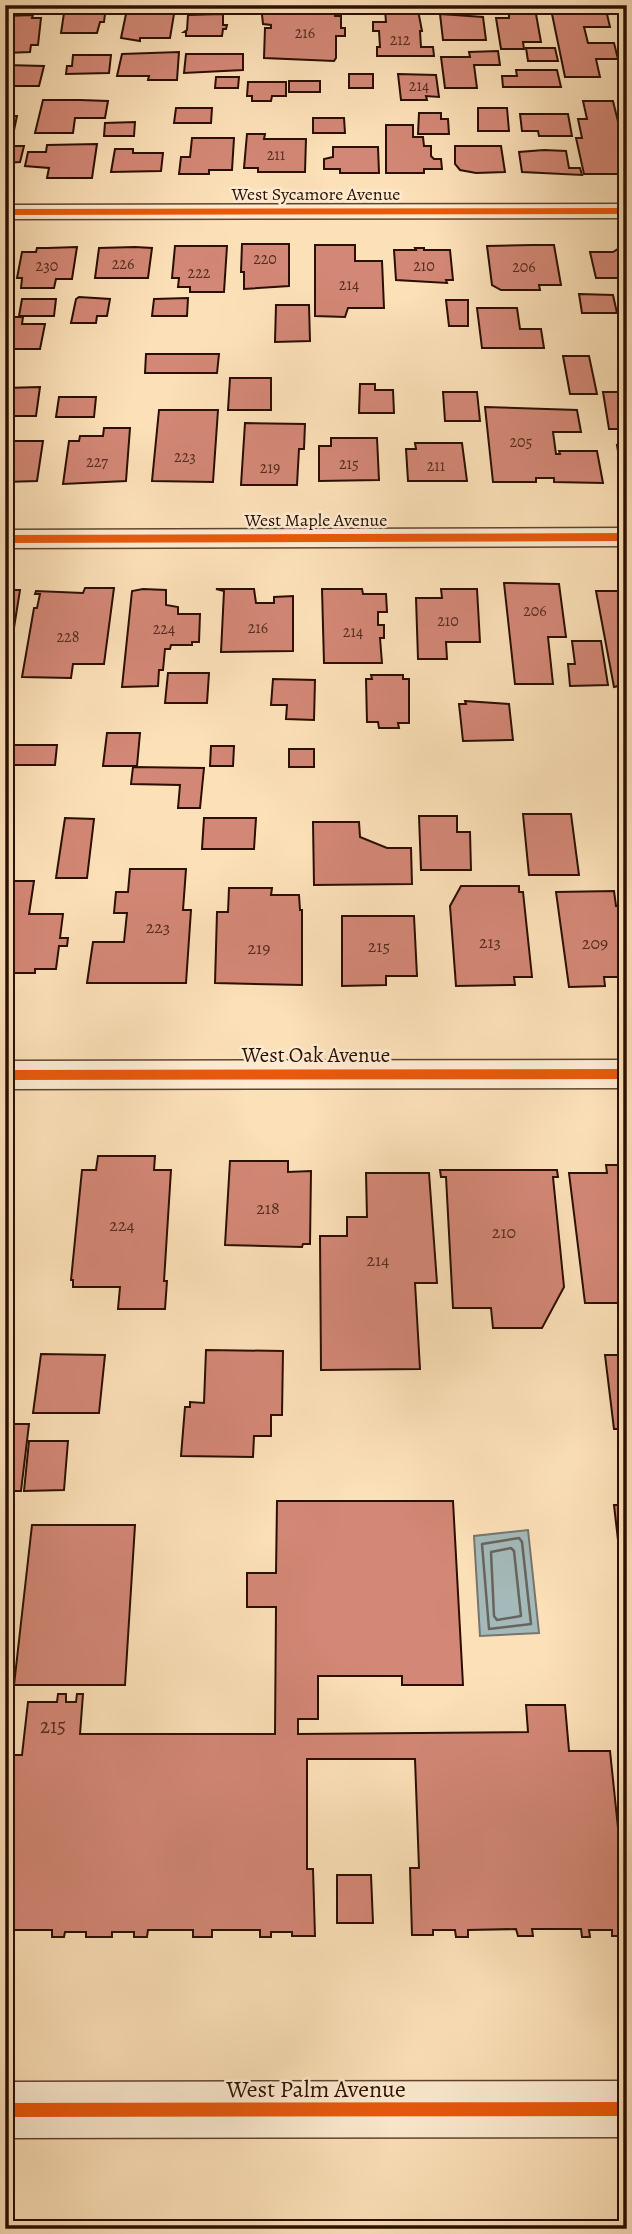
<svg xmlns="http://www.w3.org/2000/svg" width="632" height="2234" font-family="Alegreya,serif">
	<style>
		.water { fill: #a4baba; stroke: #747670; stroke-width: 2 }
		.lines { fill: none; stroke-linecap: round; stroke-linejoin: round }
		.shore { stroke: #68645d; stroke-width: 2.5 }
		.building { fill: #d38776; stroke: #2b0f00; stroke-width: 2 }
		.minor-casing { stroke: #5f432e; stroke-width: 3 }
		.minor { fill: #fdebd1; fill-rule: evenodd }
		.cycleway-far3-casing { stroke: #fdebd1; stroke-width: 9 }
		.cycleway-far2-casing { stroke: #fdebd1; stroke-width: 11 }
		.cycleway-far1-casing { stroke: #fdebd1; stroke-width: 15 }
		.cycleway-casing { stroke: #fdebd1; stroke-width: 18 }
		.cycleway-far3 { stroke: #e8590c; stroke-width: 6 }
		.cycleway-far2 { stroke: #e8590c; stroke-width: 8 }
		.cycleway-far1 { stroke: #e8590c; stroke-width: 10 }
		.cycleway { stroke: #e8590c; stroke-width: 14 }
		.labels { text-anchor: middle; stroke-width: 5; stroke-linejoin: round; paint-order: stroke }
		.far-number-label { font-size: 16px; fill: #552d1e }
		.far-street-label { font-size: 18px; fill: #2b0f00; stroke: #fdebd1 }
		.number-label { font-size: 18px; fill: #552d1e }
		.street-label { font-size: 21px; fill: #2b0f00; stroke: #fdebd1 }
		.near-number-label { font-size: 21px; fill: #552d1e }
		.near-street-label { font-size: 24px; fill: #2b0f00; stroke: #fdebd1 }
	</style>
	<rect width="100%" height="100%" fill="#fce0b8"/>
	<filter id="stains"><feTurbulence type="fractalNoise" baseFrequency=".00286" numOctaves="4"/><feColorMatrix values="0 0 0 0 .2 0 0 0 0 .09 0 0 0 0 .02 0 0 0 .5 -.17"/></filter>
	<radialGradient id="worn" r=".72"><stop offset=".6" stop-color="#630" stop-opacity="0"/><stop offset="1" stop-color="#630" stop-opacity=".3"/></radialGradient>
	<path class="water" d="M528,1530L539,1633L480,1636L474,1536Z"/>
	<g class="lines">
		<g class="shore">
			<path d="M519,1538L522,1542L531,1624L489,1629L482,1544Z"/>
			<path d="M511,1548L514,1551L521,1616L497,1620L494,1616L491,1552Z"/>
		</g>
	</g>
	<g class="building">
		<path d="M261,5L335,6V16H341V28H345V36H336V58L334,61L264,58L265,28H271V25L263,24Z"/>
		<path d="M385,10H418L422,31H420L421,47H433L434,56H377V47H380L379,31H373V22H386Z"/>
		<path d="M64,13H88L105,14L104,22H100L97,33H61Z"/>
		<path d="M126,14H174L170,38H140V41L121,38Z"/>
		<path d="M223,14V25H227L226,29H223L222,36H186V32H184L187,30L188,15Z"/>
		<path d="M440,14L483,17L486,40H443Z"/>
		<path d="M509,14H536L541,42H523L524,49H501L496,18H509Z"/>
		<path d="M552,14H607L610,27H584L588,43H614L618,59H596L600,77H565Z"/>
		<path d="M33,15L32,18H41L38,45H31L30,52L5,53V16Z"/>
		<path d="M526,48H555L558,61H528Z"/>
		<path d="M498,51L500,65H474L477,88H445L441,57H470L469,52Z"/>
		<path d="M179,52L177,80H148L149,76H117L122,54Z"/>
		<path d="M186,54H243V70L184,73Z"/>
		<path d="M73,55H111L109,73L66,74L67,66H72Z"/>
		<path d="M5,65L44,66L39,86H5Z"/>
		<path d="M516,70H557L561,87H503L502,76H517Z"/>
		<rect x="349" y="74" width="24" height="14"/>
		<path d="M398,74L436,75L439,97L426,96L427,100H401Z"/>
		<path d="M216,77H239L238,88H215Z"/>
		<rect x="289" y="81" width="31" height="11"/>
		<path d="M248,82H286V96H272L271,101H252V96H247Z"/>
		<path d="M43,100H80L108,101L105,118H75L73,133H35Z"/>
		<path d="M583,101H613L622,138H627V171H619V174H584L576,138H582L578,119H587Z"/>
		<path d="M176,108H212L211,123H174Z"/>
		<path d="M478,108H507L509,131H478Z"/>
		<path d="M419,113H441V119H448L449,134H418Z"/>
		<path d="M520,114H568L572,136H539L538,131H522Z"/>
		<path d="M5,116H17L13,135H8L5,145Z"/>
		<path d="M313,118H344L345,133H313Z"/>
		<path d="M135,122L134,136H104L105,123Z"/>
		<path d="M386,125H413V137H423L424,146H431V156L434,159H441L442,169H424V173H386Z"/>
		<path d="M247,134H265L264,139H306L305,172H258V168H244Z"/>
		<path d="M192,138H234L232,170H209V174H179L181,157H190Z"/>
		<path d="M97,144L92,178H47L49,168L25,166L28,152H46L47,145Z"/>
		<path d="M5,146H24L20,162L5,163Z"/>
		<path d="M455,146H501L505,172L476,173L460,170L455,164Z"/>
		<path d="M333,147H378L379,173H340V169H324V159L333,157Z"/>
		<path d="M115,149H133V153H163L161,171L111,172Z"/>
		<path d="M544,150L566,151L569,168H580L582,175L522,172L519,152Z"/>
		<path d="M242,244H289V286L244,289V272H241Z"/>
		<path d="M315,245H355V261H382L384,308H348L345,317L315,316Z"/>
		<path d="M532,245H554L561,285H539L540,290H501L492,285L487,246Z"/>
		<path d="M175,246H227L224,292H190V287H178L179,278H172Z"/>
		<path d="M77,247L72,279H56L54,288H21L22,278H17L22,252H36L37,248H47Z"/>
		<path d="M135,247L152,248L148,278H95L99,248Z"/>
		<path d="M621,247H627V278H596L590,252H613Z"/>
		<path d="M415,248H424V250H450L453,280H446L447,283L396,280L394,250H416Z"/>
		<path d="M579,294L613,295L617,313H582Z"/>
		<path d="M79,297L110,299L107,316H97L96,323H71L76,299Z"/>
		<path d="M188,298L187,316H152L154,299Z"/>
		<path d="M22,299H56L54,316H19Z"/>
		<path d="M446,300H468V326H449Z"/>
		<path d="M276,305H309L310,341L275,342Z"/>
		<path d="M477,308H517L520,329H541L544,348H482Z"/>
		<path d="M12,317H23L22,324H45L40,349H5V324H10Z"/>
		<path d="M146,354H219L217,373H145Z"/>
		<path d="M563,356H589L597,394H570Z"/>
		<path d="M230,378H271V410H228Z"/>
		<path d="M360,384H375V390H393L394,413H359Z"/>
		<path d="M40,387L36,416H5V388Z"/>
		<path d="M443,392H477L480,421H445Z"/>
		<path d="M603,392H627V429H609Z"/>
		<path d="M59,397H96L94,417H56Z"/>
		<path d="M485,407L577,410L581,432H553L556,454H560L559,451H597L603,483L554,482V478H536V482H493Z"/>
		<path d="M159,410H218L213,482L152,481Z"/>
		<path d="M245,423L305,424L304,449H299L297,485H241Z"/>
		<path d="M5,426H8L6,441H43L37,481L5,482Z"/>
		<path d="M104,428H130L126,481L63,484L69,441H79L80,436H103Z"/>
		<path d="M331,438H377L379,480L319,481V446H331Z"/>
		<path d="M415,443H462L467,481H408L406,449H416Z"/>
		<path d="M617,445H627V469H621Z"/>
		<path d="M504,583L559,584L566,637H548L553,684H515Z"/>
		<path d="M85,588H114L104,664H73L71,678L22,677L34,608H37L40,594H35L36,591L83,593Z"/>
		<path d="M143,589L166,590V605L178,607V614H200L199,642H192V645H171L170,649H165L163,670H159L158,686L122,687L132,591Z"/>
		<path d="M216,589H254L256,603H274V597L293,596V651L221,652L224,591Z"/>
		<path d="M322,589H362L363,594H386L387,612H378V625H384V638H380L382,663H324Z"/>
		<path d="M441,589H477L480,642H446L447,659H418L416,598H442Z"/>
		<path d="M5,590H20L10,653H5Z"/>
		<path d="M596,591H627V692H619L618,686L614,687Z"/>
		<path d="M572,641H601L608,685L570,686L568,664H575Z"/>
		<path d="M168,673H209L207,703H165Z"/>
		<path d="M371,675H403V679H409V723H398L399,728H379L378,722H367L366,679H372Z"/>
		<path d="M273,679L315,680L314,720L286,719L287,705H271Z"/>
		<path d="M465,701L509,704L513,740L463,741L459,704H466Z"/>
		<path d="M107,733H140L137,766H103Z"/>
		<path d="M6,745H57L55,765H5Z"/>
		<path d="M211,746H234L233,766H210Z"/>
		<rect x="289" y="749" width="25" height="18"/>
		<path d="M133,767L204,768L200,808H178L180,785L131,784Z"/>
		<path d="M523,814H571L579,875H529Z"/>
		<path d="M419,816H457V832H470L471,870H421Z"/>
		<path d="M65,818L94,819L87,878H56Z"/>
		<path d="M204,818H256L254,849H202Z"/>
		<path d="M313,822H359L360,837L387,848H411L412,884L314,885Z"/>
		<path d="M130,869H186L183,910H191L186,983H87L93,942H124L127,913H114L116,892H128Z"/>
		<path d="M5,881H34L29,914H63L60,938H68L67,946H59L56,969H35V973H10L9,983H5Z"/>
		<path d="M461,886H519V892H523L532,977H514L515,985L456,986L450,906Z"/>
		<path d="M229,888H272L271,895H299L300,910H302V985L215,983L217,912H228Z"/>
		<path d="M614,891L616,906H624L627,909V977H604L605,986L569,987L556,892Z"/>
		<path d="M342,916H414L417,976H386V985L342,986Z"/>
		<path d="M98,1156H155L154,1170H171L164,1281H167L165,1309H118L120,1287H73V1280H71L82,1170H96Z"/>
		<path d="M230,1161H288V1172L311,1171L310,1244H303L302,1247L225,1245Z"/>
		<path d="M606,1165H627V1303H585L569,1173H607Z"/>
		<path d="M440,1170H557L558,1177H553L564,1287L542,1328H493L491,1308H453L446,1177H441Z"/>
		<path d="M366,1173H429L437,1283H415L420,1369L321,1370L320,1236H347V1217H367Z"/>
		<path d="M206,1350L283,1351L282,1415H271V1436H254L253,1457L181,1456L185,1407H190V1402L204,1403Z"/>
		<path d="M623,1352H627V1429H614L605,1355H624Z"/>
		<path d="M41,1354L105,1355L99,1413H33Z"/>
		<path d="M5,1424H29L21,1491H5Z"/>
		<path d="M29,1441H68L64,1490L24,1491Z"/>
		<path d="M277,1501H453L463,1685H402V1676H318V1719H298V1734L528,1732L526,1705H565L569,1751H610L622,1866H627V1936H612V1930H589L590,1937H582L581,1929H532L533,1936H518L516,1929L468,1930V1937H456L455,1930H433V1935H412L410,1868H419L415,1759H307V1869H313L315,1936H292V1932H271V1937H260V1930H212V1937H193V1930H148L147,1937H134V1932H112V1937H86V1932H65L64,1937H52V1930H6L5,1936V1838L14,1755H22L28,1702H57L58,1694H66V1702H76L77,1694H83L80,1734H275L276,1607H247V1573H276Z"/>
		<path d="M5,1505H14L5,1578Z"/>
		<path d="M614,1505H627V1619Z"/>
		<path d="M32,1525H135L125,1685H14Z"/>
		<path d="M337,1875H371L373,1923H337Z"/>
	</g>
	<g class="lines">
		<defs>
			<g id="minor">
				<path d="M627,204V218L5,219V205Z"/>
				<path d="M627,528V546L5,548V530Z"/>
				<path d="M627,1060V1088L5,1089V1061Z"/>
				<path d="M627,2081V2137L5,2138V2082Z"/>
			</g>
		</defs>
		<use href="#minor" class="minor-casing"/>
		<use href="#minor" class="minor"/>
		<defs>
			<path id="cycleway-far3" d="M5,212L627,211"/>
			<path id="cycleway-far2" d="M5,539L627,537"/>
			<path id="cycleway-far1" d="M5,1075L627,1074"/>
			<path id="cycleway" d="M5,2110L627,2109"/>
		</defs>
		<use href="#cycleway-far3" class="cycleway-far3-casing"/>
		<use href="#cycleway-far2" class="cycleway-far2-casing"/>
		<use href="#cycleway-far1" class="cycleway-far1-casing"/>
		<use href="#cycleway" class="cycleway-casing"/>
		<use href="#cycleway-far3" class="cycleway-far3"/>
		<use href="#cycleway-far2" class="cycleway-far2"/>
		<use href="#cycleway-far1" class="cycleway-far1"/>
		<use href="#cycleway" class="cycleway"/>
	</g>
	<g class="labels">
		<g class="far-number-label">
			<text x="305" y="38">216</text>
			<text x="400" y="45">212</text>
			<text x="419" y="91">214</text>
			<text x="276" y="160">211</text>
			<text x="265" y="264">220</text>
			<text x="123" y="269">226</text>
			<text x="47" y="271">230</text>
			<text x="424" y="271">210</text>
			<text x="524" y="272">206</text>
			<text x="199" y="278">222</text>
			<text x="349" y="290">214</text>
			<text x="521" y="447">205</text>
			<text x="185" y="462">223</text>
			<text x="97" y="467">227</text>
			<text x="349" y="469">215</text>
			<text x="436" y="471">211</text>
			<text x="270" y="473">219</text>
			<text x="535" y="616">206</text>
			<text x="448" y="626">210</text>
			<text x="258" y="633">216</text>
			<text x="164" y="634">224</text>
			<text x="353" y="637">214</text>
			<text x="68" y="642">228</text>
		</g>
		<g class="far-street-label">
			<text x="316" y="200">West Sycamore Avenue</text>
			<text x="316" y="526">West Maple Avenue</text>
		</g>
		<g class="number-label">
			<text x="158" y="933">223</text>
			<text x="490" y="948">213</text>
			<text x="595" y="949">209</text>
			<text x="379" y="952">215</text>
			<text x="259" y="954">219</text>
			<text x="268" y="1214">218</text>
			<text x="122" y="1231">224</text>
			<text x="504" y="1238">210</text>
			<text x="378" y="1266">214</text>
		</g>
		<g class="street-label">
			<text x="316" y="1062">West Oak Avenue</text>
		</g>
		<g class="near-number-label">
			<text x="53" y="1733">215</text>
		</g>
		<g class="near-street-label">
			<text x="316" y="2097">West Palm Avenue</text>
		</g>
	</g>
	<rect width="632" height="2234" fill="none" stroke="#fce0b8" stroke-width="28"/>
	<rect x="7" y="7" width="618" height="2220" fill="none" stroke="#2b0f00" stroke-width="3.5"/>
	<rect x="14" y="14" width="604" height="2206" fill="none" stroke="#2b0f00" stroke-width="2"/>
	<rect width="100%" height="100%" filter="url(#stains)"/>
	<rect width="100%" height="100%" fill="url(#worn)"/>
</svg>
